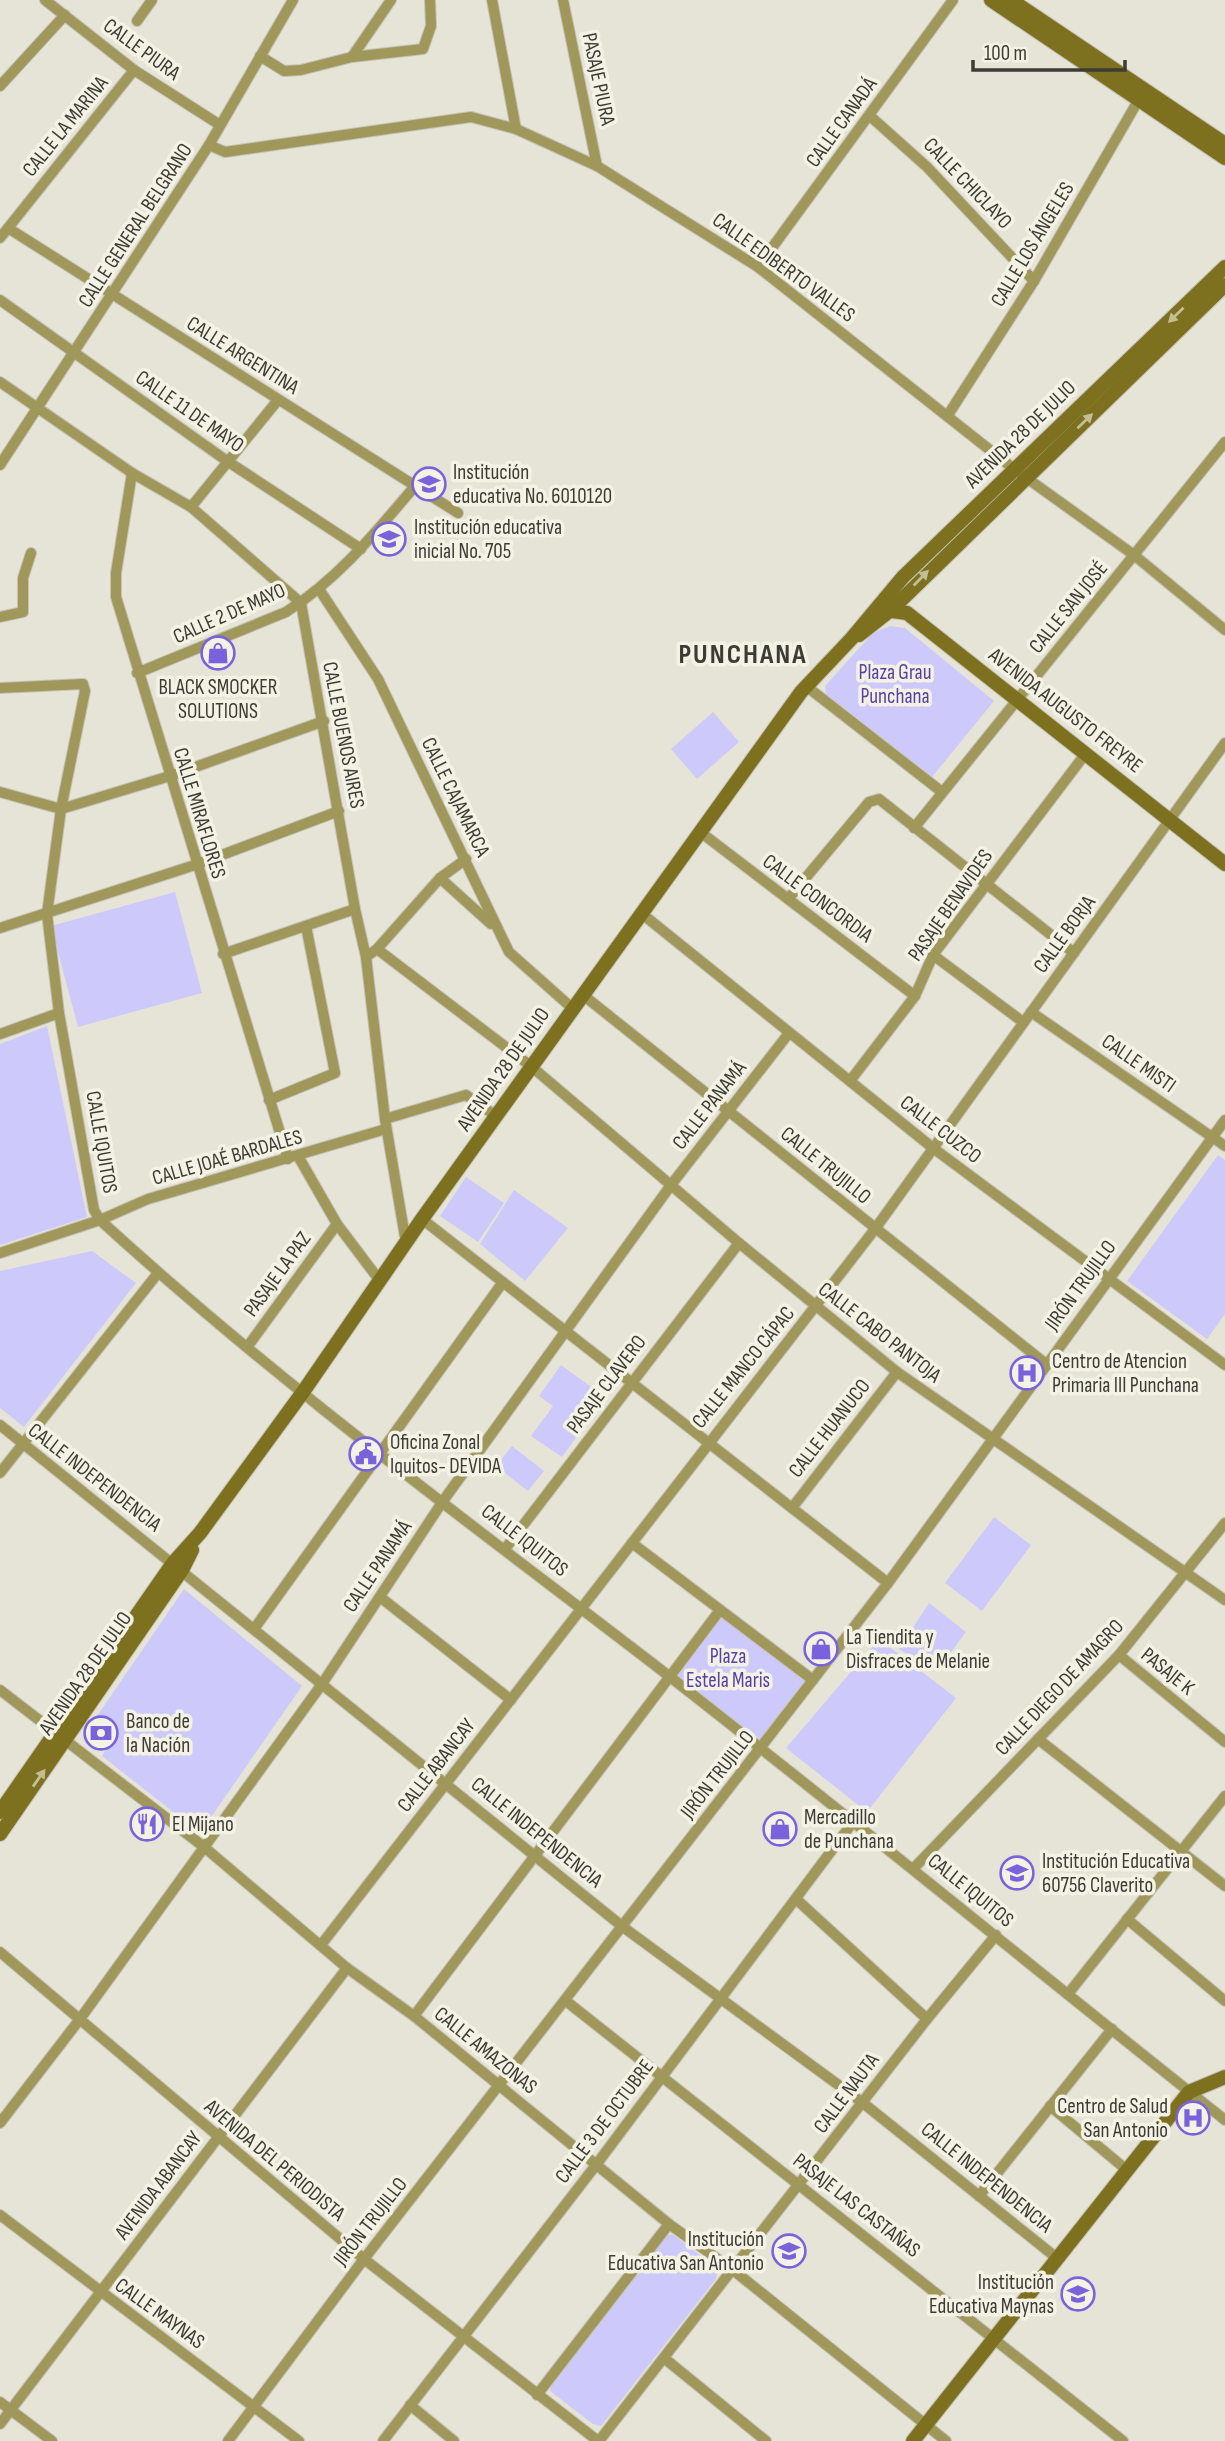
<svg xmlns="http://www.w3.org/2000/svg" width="1225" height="2441" font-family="'Sofia Sans Condensed',sans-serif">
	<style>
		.green { fill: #cdcafb }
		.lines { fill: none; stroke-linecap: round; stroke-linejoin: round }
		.minor-casing { stroke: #c4c2b7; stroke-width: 12 }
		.secondary-casing { stroke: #c4c2b7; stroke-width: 16 }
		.minor { stroke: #a0975a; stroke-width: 10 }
		.secondary { stroke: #7d7120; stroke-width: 14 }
		.oneway { fill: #c4be96 }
		.labels { text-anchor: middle; stroke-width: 7; stroke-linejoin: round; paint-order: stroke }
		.street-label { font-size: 21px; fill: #3c3c36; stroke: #f3f2e4 }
		.poi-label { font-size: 21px; fill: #3c3c36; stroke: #f3f2e4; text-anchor: start }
		.park-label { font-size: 21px; fill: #5642a6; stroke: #f3f2e4 }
		.district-label { font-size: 28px; font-weight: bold; letter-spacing: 2px; fill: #3c3c36; stroke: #f3f2e4 }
	</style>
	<rect width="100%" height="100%" fill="#e6e4d7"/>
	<g class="green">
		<path d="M890,626L905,628L994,701L932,777L826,694L825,686L873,633Z"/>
		<path d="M713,712L739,742L697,779L671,749Z"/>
		<path d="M175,892L202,993L78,1027L51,926Z"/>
		<path d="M47,1026L87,1217L0,1245V1044Z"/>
		<path d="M1218,1155L1225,1160V1314L1207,1339L1127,1281Z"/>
		<path d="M466,1177L504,1203L478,1242L440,1216Z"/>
		<path d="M514,1190L568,1228L525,1281L480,1244Z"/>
		<path d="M92,1251L136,1283L24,1427L0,1408V1271Z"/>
		<path d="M561,1365L605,1397L562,1457L531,1436L553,1406L539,1396Z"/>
		<path d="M512,1446L544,1471L528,1491L496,1466Z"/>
		<path d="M994,1517L1031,1545L982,1611L945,1583Z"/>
		<path d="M184,1589L302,1686L200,1833L102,1756L117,1730L97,1716Z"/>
		<path d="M929,1603L966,1632L936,1672L899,1649Z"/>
		<path d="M715,1610L806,1681L760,1740L672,1673Z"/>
		<path d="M879,1639L956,1698L867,1812L786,1748Z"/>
		<path d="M672,2234L718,2269L716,2279L601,2426L593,2424L550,2391L553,2380L664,2236Z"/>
	</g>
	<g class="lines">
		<defs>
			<g id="minor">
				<path d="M45,0L134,70L220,125"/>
				<path d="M492,0L516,129"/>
				<path d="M563,0L597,166"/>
				<path d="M137,21L152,0"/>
				<path d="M260,56L284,71L301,70L352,57L423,49L431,26L430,0"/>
				<path d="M352,57L391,0"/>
				<path d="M0,86L65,15"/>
				<path d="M870,116L927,167L1034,281"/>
				<path d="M209,145L225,152L471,117L516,129L597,166L758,267L1014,469L1134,555L1225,630"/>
				<path d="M8,228L458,513"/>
				<path d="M0,238L134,70"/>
				<path d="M758,267L953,0"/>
				<path d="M0,300L227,461L361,549"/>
				<path d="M0,382L132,473L191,507L301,603L355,909L366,957L385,1119L406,1243"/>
				<path d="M948,415L1034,281L1142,94"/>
				<path d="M0,465L209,145L293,0"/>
				<path d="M132,473L116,573V597L288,1159"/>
				<path d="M191,507L278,400"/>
				<path d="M319,589L378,679L509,952L572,1008"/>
				<path d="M0,617L23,612V578L31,553"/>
				<path d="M137,673L286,612C338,579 376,532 415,486"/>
				<path d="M806,686L942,792"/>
				<path d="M0,688L83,684L85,691L61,809L47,914L59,1013L94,1210L100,1220C278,1383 474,1526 665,1673C854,1820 1038,1972 1225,2120"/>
				<path d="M0,792L61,809L170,776L324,721"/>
				<path d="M914,828L1225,442"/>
				<path d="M699,831L915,996"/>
				<path d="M440,878L491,924"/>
				<path d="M788,899L869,802L879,799L1074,953"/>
				<path d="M641,913L933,1148L1225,1365"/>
				<path d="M0,928L195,865L339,811"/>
				<path d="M377,949L440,878L466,859"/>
				<path d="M223,954L355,909"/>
				<path d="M933,955L1023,1022"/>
				<path d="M366,957L377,949L532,1067L739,1243L897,1372L1225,1600"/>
				<path d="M583,995L1046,1364"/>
				<path d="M1031,1012L1225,1146"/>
				<path d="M0,1034L59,1013"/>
				<path d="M850,1081L915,996L933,955L1086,753"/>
				<path d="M269,1100L335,1073L306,926"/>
				<path d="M385,1119L466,1095L496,1116"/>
				<path d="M298,1156L337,1224L380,1281"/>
				<path d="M422,1219L888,1583"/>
				<path d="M0,1253L100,1220L148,1199L386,1129"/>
				<path d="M248,1346L337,1224"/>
				<path d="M0,1425L623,1927L863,2103L1058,2259"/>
				<path d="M0,1473L158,1273"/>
				<path d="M792,1508L897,1372"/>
				<path d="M632,1543L813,1680"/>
				<path d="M505,1549L739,1243"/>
				<path d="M380,1597L511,1700"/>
				<path d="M254,1629L503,1282"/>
				<path d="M1119,1655L1225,1742"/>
				<path d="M0,1690L204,1847L347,1968L414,2016L669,2224L733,2270L946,2441"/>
				<path d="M1038,1739L1225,1886"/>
				<path d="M913,1869L1119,1655L1225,1523"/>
				<path d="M796,1899L927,2019"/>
				<path d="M1127,1919L1225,2001"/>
				<path d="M321,1945L875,1229L1225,743"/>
				<path d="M0,1952L364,2259L598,2441"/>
				<path d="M1068,1994L1225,1796"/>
				<path d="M566,2001L1123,2441"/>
				<path d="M414,2016L720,1610"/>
				<path d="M1050,2106L1128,2171"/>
				<path d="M0,2123L80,2019L322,1684L443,1501L671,1185L789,1033"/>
				<path d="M979,2196L1112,2029"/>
				<path d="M0,2215L299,2441"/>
				<path d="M664,2358L766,2441"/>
				<path d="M537,2395L669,2224"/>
				<path d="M0,2402L52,2441"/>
				<path d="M410,2405L454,2441"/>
				<path d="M0,2424L347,1968"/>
				<path d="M228,2441L364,2259L888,1583L1225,1120"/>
				<path d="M383,2441L596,2165L853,1822"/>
				<path d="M599,2441L927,2019L996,1935"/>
			</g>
			<g id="secondary">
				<path d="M991,0L1225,158"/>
				<path d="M1011,0L1225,144"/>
				<path d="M884,610L907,613L1225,864"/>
				<path d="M859,635L892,609L1225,285"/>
				<path d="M0,1812L173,1563L200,1533L303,1392L422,1219L801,692L852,638L903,577L1225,267"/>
				<path d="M0,1834L182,1570L192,1550"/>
				<path d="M913,2441L1189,2092L1225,2077"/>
			</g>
		</defs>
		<use href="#minor" class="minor-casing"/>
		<use href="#secondary" class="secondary-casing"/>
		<use href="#minor" class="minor"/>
		<use href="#secondary" class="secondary"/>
	</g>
	<defs><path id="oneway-solid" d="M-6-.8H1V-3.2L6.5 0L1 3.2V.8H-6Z" transform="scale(1.75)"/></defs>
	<g class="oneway">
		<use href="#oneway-solid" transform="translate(1176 315) rotate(136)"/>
		<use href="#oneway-solid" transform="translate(1085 421) rotate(-44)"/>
		<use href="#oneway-solid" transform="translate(921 578) rotate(-46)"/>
		<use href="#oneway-solid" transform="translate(39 1778) rotate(-55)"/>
	</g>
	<defs>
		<symbol id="school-ring" viewBox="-11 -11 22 22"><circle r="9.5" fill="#f3f2e4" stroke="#7963dd" stroke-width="1.5"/><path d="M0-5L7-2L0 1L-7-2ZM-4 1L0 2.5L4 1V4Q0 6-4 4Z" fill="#7963dd"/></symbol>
		<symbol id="shop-ring" viewBox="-11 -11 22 22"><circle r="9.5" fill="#f3f2e4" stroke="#7963dd" stroke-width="1.5"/><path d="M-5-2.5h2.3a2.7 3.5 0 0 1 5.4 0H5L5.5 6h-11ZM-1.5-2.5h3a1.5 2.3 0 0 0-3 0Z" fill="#7963dd"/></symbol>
		<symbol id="hospital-ring" viewBox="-11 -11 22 22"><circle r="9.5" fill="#f3f2e4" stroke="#7963dd" stroke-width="1.5"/><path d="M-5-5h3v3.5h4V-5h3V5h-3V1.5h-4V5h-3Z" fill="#7963dd"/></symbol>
		<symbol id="civic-ring" viewBox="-11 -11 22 22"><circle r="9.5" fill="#f3f2e4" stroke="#7963dd" stroke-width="1.5"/><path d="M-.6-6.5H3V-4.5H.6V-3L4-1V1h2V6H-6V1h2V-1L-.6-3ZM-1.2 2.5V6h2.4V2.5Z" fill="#7963dd"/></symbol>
		<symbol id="bank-ring" viewBox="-11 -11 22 22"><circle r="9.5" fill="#f3f2e4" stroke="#7963dd" stroke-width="1.5"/><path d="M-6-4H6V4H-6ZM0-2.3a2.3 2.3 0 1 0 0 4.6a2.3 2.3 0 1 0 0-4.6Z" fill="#7963dd"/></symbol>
		<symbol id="restaurant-ring" viewBox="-11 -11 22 22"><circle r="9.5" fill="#f3f2e4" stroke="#7963dd" stroke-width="1.5"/><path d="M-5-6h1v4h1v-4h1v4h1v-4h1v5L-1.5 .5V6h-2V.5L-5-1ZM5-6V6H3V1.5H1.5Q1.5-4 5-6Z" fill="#7963dd"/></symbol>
	</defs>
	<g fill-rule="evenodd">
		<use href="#school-ring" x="410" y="465" width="38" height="38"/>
		<use href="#school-ring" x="370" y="520" width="38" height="38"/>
		<use href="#shop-ring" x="199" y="634" width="38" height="38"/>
		<use href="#hospital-ring" x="1008" y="1354" width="38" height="38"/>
		<use href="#civic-ring" x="347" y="1435" width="38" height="38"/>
		<use href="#shop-ring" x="802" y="1630" width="38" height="38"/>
		<use href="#bank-ring" x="82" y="1714" width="38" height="38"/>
		<use href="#restaurant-ring" x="128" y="1805" width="38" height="38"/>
		<use href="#shop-ring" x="761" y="1810" width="38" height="38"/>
		<use href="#school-ring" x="998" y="1854" width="38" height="38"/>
		<use href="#hospital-ring" x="1174" y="2099" width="38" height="38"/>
		<use href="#school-ring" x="770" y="2232" width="38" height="38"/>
		<use href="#school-ring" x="1059" y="2275" width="38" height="38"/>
	</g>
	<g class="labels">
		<g class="street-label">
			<text transform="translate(142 49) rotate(36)" y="7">CALLE PIURA</text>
			<text transform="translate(599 79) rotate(78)" y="7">PASAJE PIURA</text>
			<text transform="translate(841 122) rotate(-54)" y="7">CALLE CANADÁ</text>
			<text transform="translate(65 126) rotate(-51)" y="7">CALLE LA MARINA</text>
			<text transform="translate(968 183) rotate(46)" y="7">CALLE CHICLAYO</text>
			<text transform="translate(135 225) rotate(-57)" y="7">CALLE GENERAL BELGRANO</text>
			<text transform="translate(1032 244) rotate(-59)" y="7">CALLE LOS ÁNGELES</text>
			<text transform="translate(784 267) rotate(36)" y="7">CALLE EDIBERTO VALLES</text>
			<text transform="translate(243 355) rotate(32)" y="7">CALLE ARGENTINA</text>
			<text transform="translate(190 411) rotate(35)" y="7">CALLE 11 DE MAYO</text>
			<text transform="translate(1020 434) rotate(-44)" y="7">AVENIDA 28 DE JULIO</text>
			<text transform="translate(1068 607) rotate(-51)" y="7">CALLE SAN JOSÉ</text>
			<text transform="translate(229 613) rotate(-24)" y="7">CALLE 2 DE MAYO</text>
			<text transform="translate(1066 710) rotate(38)" y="7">AVENIDA AUGUSTO FREYRE</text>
			<text transform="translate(344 735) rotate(79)" y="7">CALLE BUENOS AIRES</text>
			<text transform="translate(456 797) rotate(64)" y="7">CALLE CAJAMARCA</text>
			<text transform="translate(200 813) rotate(73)" y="7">CALLE MIRAFLORES</text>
			<text transform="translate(818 898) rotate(37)" y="7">CALLE CONCORDIA</text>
			<text transform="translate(950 905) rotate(-55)" y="7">PASAJE BENAVIDES</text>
			<text transform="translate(1064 934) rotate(-54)" y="7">CALLE BORJA</text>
			<text transform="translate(1139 1063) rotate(35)" y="7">CALLE MISTI</text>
			<text transform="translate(503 1069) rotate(-55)" y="7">AVENIDA 28 DE JULIO</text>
			<text transform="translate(709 1105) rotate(-52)" y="7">CALLE PANAMÁ</text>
			<text transform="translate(941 1129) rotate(38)" y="7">CALLE CUZCO</text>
			<text transform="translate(102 1142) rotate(80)" y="7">CALLE IQUITOS</text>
			<text transform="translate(227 1157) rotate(-16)" y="7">CALLE JOAÉ BARDALES</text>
			<text transform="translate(826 1165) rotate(39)" y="7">CALLE TRUJILLO</text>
			<text transform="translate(277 1274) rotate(-54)" y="7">PASAJE LA PAZ</text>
			<text transform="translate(1080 1285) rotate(-54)" y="7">JIRÓN TRUJILLO</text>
			<text transform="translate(880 1332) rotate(38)" y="7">CALLE CABO PANTOJA</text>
			<text transform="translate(743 1367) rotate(-51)" y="7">CALLE MANCO CÁPAC</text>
			<text transform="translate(606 1384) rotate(-53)" y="7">PASAJE CLAVERO</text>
			<text transform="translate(829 1428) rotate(-52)" y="7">CALLE HUANUCO</text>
			<text transform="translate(95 1477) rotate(38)" y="7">CALLE INDEPENDENCIA</text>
			<text transform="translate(525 1540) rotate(38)" y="7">CALLE IQUITOS</text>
			<text transform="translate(377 1566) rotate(-56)" y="7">CALLE PANAMÁ</text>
			<text transform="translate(1168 1671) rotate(39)" y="7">PASAJE K</text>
			<text transform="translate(85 1673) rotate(-55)" y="7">AVENIDA 28 DE JULIO</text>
			<text transform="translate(1059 1687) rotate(-47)" y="7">CALLE DIEGO DE AMAGRO</text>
			<text transform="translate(436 1765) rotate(-52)" y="7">CALLE ABANCAY</text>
			<text transform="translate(717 1774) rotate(-52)" y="7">JIRÓN TRUJILLO</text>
			<text transform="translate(537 1832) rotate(39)" y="7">CALLE INDEPENDENCIA</text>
			<text transform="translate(971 1890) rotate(39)" y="7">CALLE IQUITOS</text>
			<text transform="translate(486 2050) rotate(39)" y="7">CALLE AMAZONAS</text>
			<text transform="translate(846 2093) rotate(-53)" y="7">CALLE NAUTA</text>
			<text transform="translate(604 2121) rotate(-53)" y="7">CALLE 3 DE OCTUBRE</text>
			<text transform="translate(275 2160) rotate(40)" y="7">AVENIDA DEL PERIODISTA</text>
			<text transform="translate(987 2177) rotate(39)" y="7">CALLE INDEPENDENCIA</text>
			<text transform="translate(158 2185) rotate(-53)" y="7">AVENIDA ABANCAY</text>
			<text transform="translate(857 2205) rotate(38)" y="7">PASAJE LAS CASTAÑAS</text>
			<text transform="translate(370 2221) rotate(-52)" y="7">JIRÓN TRUJILLO</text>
			<text transform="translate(160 2313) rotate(36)" y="7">CALLE MAYNAS</text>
		</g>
		<g class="poi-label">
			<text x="453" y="479">Institución<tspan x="453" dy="24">educativa No. 6010120</tspan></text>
			<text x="414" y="534">Institución educativa<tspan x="414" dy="24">inicial No. 705</tspan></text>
			<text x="218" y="694" text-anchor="middle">BLACK SMOCKER<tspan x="218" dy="24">SOLUTIONS</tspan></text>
			<text x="1052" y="1368">Centro de Atencion<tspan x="1052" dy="24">Primaria III Punchana</tspan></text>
			<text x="390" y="1449">Oficina Zonal<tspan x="390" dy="24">Iquitos- DEVIDA</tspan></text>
			<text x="846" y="1644">La Tiendita y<tspan x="846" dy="24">Disfraces de Melanie</tspan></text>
			<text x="126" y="1728">Banco de<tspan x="126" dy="24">la Nación</tspan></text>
			<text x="804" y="1824">Mercadillo<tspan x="804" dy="24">de Punchana</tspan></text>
			<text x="172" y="1831">El Mijano</text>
			<text x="1042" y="1868">Institución Educativa<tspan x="1042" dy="24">60756 Claverito</tspan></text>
			<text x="1168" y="2113" text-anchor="end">Centro de Salud<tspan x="1168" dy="24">San Antonio</tspan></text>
			<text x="764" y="2246" text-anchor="end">Institución<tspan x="764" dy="24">Educativa San Antonio</tspan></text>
			<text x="1054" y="2289" text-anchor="end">Institución<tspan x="1054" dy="24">Educativa Maynas</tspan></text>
		</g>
		<g class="park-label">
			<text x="895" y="679">Plaza Grau<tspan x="895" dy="24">Punchana</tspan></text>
			<text x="728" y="1663">Plaza<tspan x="728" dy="24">Estela Maris</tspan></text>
		</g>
		<g class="district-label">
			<text x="743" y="663">PUNCHANA</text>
		</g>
	</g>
	<path d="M973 60v10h152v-10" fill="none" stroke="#3c3c36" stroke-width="3.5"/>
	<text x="984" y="60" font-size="21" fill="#3c3c36" stroke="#f3f2e4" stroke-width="5" paint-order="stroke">100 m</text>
</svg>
